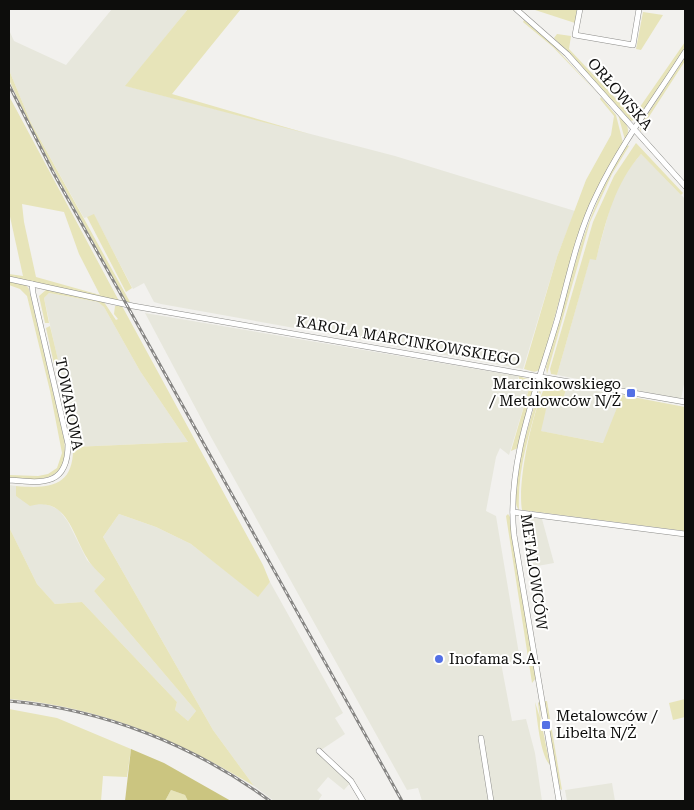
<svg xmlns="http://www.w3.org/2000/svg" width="694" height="810" font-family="'Roboto Serif',serif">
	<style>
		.built { fill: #e7e7dc }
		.green { fill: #e7e4b9; fill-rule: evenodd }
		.forest { fill: #cbc580 }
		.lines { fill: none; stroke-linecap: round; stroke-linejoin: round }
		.minor-casing { stroke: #8c8c89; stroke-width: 6 }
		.minor { stroke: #fff; stroke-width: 5 }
		.rail-casing { stroke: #878684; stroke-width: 3 }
		.rail { stroke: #fffffe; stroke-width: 1; stroke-dasharray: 4; stroke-linecap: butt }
		.poi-dot { fill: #5370e5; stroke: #fffffe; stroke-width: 2 }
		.labels { text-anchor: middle; stroke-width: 4; stroke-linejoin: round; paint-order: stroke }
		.street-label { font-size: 15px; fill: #0d0d0c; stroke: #fffffe }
		.poi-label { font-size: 15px; fill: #0d0d0c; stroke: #fffffe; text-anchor: start }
	</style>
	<rect width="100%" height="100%" fill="#f2f1ee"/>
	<g class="built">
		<path d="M112,9H188L126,86L395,156L575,211L557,257L523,369L161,304L154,302L144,283L133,289L94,215L84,218L31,123L9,70V30L14,41L66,65Z"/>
		<path d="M641,154L685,199V379L681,399L557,375L590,258L596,259L613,197L625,174Z"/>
		<path d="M49,293L98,302L104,307L140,371L188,442L73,447L60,384L63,383L44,298Z"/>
		<path d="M145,313L518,376V380L529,389L509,455L500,448L496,457L486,511L496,516L520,660L501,663L512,721L526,719L535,753L542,801H422L418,788L407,790L211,437Z"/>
		<path d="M567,386L622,395L604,443L540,431L548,401L562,404Z"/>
		<path d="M9,485L16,486V496L51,506L59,510L68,522L87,560L105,579L94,591L196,711L188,721L175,710L177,702L82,602L55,604L37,584L9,527Z"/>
		<path d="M119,514L156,527L191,544L258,596L270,582L343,713L335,718L345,734L318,752L350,783L344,790L328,777L317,790L322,795L318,801H274L254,786L213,730L103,537Z"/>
		<path d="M520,516L542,519L554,563L532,567L531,563H527Z"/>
		<path d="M612,783L615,801H567L565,790Z"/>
	</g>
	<g class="green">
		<path d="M188,9H241L172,94L309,134L125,86Z"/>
		<path d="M532,9H577L575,23Z"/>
		<path d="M643,12L663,15L641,50L636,49Z"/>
		<path d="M524,20L552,44L599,95L553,47L523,22Z"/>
		<path d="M557,34L571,36L569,49L633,117L685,42V48L639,118L631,121L554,38Z"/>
		<path d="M685,57V61L641,129V135L640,126Z"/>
		<path d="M9,70L31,123L130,302H126L35,135L9,80Z"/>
		<path d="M9,96L119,301L9,277V274L23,276L9,212ZM22,204L64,212L79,254L100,295L36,277L24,222Z"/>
		<path d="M601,97L616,115L623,143C579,213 563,288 541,368C535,375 530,370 524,369L557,257L586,180L611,135L614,116L600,99Z"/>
		<path d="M618,114C626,124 632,128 625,140Z"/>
		<path d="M636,143L683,193L681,195L641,154C614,185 606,221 596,260L590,259L557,375L551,374L550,369L593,222L614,176Z"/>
		<path d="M627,145L629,146L612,174L590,222L547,374L546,367C568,289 583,214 627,145Z"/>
		<path d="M94,214L132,288L126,292L87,217Z"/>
		<path d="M9,281L26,285L29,289L64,439C70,482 42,481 9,478V475L38,476L48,474L57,468L62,453L50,391L27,296L20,289L9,285Z"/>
		<path d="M47,289L104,302L116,320L118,319L114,314L115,306H122L263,565L270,582L258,597L191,544L156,527L119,514L103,537L213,730L254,786C178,740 98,706 9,699V485V527L37,584L55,604L82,602L177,702L175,710L188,721L196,711L94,591L105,579C99,572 91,566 87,558C72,534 67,496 30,506L16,496V486C49,489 74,487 73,447L188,442L140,371L104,307L98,302L49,293L44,298L49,323H45L39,296Z"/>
		<path d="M50,326L59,364H54L46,328Z"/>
		<path d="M518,376L531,380L534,383V391L518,448L511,451L529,389L522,385Z"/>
		<path d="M547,383L567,385L562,404L548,401L541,431L603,443L622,395L685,407V531L522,510C517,482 533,407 547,383Z"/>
		<path d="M539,391L541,392C530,431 517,469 519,510C505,496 533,411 539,391Z"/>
		<path d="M508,514L510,517L536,678L532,683L506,516Z"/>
		<path d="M685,699V717L673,720L669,703Z"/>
		<path d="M540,701L541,731H543L550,765C540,755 537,717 535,702L540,718L538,703Z"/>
		<path d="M544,701H547L562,790L560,789Z"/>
		<path d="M9,709L57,718L131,749L127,777L103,776L101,801H9Z"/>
		<path d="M171,790L185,795L188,801H165Z"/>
	</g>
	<path class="forest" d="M131,749L164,763L231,801H188L185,795L171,790L165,801H125Z"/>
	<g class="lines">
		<defs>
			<g id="minor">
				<path d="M516,9L567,54L685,186"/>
				<path d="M580,9L575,35L633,45L639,9"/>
				<path d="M9,279L133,306L685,402"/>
				<path d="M9,480C42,483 68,487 68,444L33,293L32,284"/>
				<path d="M513,512L685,534"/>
				<path d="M481,738L491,801"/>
				<path d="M319,751L351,781L363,801"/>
				<path d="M559,801L514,535C506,462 538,386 558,317C569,276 578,232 597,194C621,144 655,99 685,52"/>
			</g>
		</defs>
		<use href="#minor" class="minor-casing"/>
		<use href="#minor" class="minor"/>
		<defs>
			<g id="rail">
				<path d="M9,85L53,172L402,801"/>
				<path d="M9,701C103,709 194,745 270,801"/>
			</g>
		</defs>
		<use href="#rail" class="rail-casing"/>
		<use href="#rail" class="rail"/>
	</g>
	<g class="poi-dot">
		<rect x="626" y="388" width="10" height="10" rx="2.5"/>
		<circle cx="439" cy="659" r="5"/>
		<rect x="541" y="720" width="10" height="10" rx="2.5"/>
	</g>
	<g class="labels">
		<g class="street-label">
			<text transform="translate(620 94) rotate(49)" y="5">ORŁOWSKA</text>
			<text transform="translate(408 341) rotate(10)" y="5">KAROLA MARCINKOWSKIEGO</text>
			<text transform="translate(69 404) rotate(79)" y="5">TOWAROWA</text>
			<text transform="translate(534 572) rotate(82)" y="5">METALOWCÓW</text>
		</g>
		<g class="poi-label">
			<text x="621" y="389" text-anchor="end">Marcinkowskiego<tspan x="621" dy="17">/ Metalowców N/Ż</tspan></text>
			<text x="449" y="664">Inofama S.A.</text>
			<text x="556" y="721">Metalowców /<tspan x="556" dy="17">Libelta N/Ż</tspan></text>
		</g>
	</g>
	<rect width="694" height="810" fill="none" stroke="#0d0d0c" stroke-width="20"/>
</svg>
